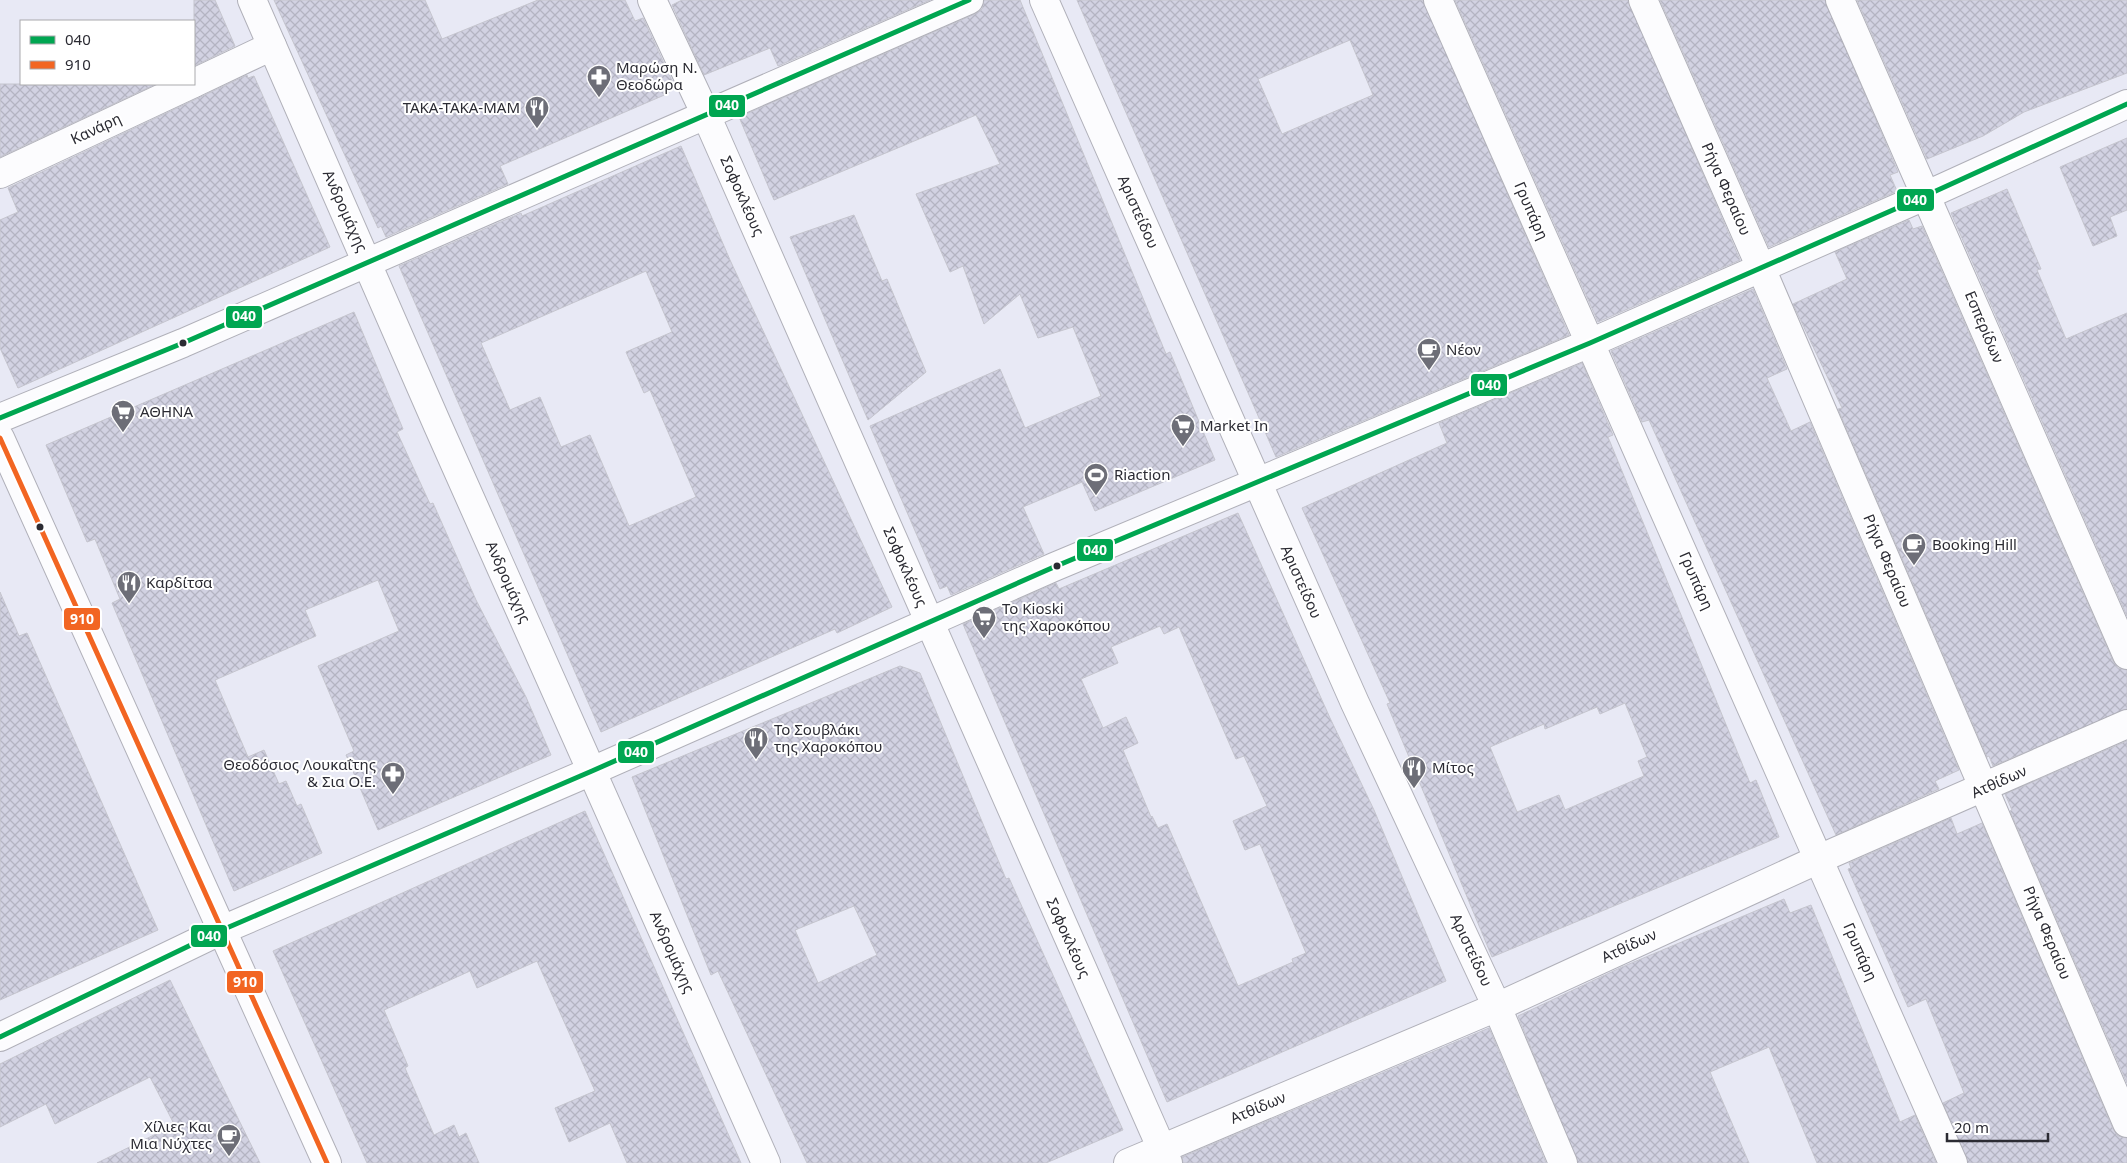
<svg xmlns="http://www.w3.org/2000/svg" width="2127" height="1163" font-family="'Noto Sans',sans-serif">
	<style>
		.building { fill: url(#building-cross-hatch); stroke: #c5c5ce; fill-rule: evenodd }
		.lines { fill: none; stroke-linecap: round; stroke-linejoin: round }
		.street-casing { stroke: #b0b0b9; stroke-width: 30 }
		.secondary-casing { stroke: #b0b0b9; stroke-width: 30 }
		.street { stroke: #fcfcfe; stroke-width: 28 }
		.secondary { stroke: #fcfcfe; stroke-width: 28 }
		.bus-1-casing { stroke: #fff; stroke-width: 9 }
		.bus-2-casing { stroke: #fff; stroke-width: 9 }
		.bus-1 { stroke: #00a651; stroke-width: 5 }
		.bus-2 { stroke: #f26522; stroke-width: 5 }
		.bus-dot { fill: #2b2b33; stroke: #fff; stroke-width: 2 }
		.labels { text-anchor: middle; stroke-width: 4; stroke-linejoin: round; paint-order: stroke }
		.poi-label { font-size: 15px; fill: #2b2b33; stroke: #fff; text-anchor: start }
		.street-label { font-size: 15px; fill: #2b2b33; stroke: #fff }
		.line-badge { stroke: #fff; stroke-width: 2 }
		.badge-label { font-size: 14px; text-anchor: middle; font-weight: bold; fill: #fff }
	</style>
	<defs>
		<pattern id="building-cross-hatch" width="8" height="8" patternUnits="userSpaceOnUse" patternTransform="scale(1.25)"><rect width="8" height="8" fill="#d2d2e2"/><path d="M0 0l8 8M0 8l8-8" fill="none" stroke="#b4b4c2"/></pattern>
	</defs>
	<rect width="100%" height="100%" fill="#e8e9f5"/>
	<g class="building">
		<path d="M194,0H215L235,46L194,66Z"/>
		<path d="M274,0H425L442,39L538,0H625L635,21L643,18L675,87L668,90L669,93L500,166L508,184L386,237L381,226L378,228Z"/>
		<path d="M682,0H930L778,66L770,48L704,75L672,5Z"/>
		<path d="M984,0H1020L1166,354L1170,352L1215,460L1095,511L1082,482L1023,507L1044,554L951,595L947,586L940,589L870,426L1000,369L1025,428L1101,396L1073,327L1038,338L1020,294L984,324L963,266L950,272L916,194L1000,164L976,115L774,200L739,117L975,14L982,9Z"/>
		<path d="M1077,0H1423L1569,335L1276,457ZM1350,40L1373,95L1282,134L1258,79Z"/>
		<path d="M1455,0H1628L1740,260L1598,322Z"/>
		<path d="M1660,0H1825L1898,172L1890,175L1897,191L1769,247Z"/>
		<path d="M1857,0H2127V73L2024,112L1983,136L1927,159Z"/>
		<path d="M247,75L248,78L254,76L330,247L18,388L0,348V220L18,212L8,188Z"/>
		<path d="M0,84H156L0,157Z"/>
		<path d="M2127,138V210L2110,217L2117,236L2093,246L2060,167Z"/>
		<path d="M681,146L730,260L892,607L837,633L835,629L601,732L399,266L521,213L522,216ZM646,271L672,332L626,352L644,393L650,390L696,497L629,526L590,435L561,447L540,397L510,410L481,343Z"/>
		<path d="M2007,189L2041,269L2037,270L2066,339L2127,313V616L1951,213Z"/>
		<path d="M854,215L882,281L887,279L926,372L868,420L790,237Z"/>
		<path d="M1909,220L1913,229L1922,226L2113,661L2118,668L2127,670V709L1993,766L1989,756L1987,757L1838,409L1842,408L1793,304L1847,279L1835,252Z"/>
		<path d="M1753,289L1787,369L1767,378L1791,431L1810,422L1959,770L1935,781L1939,789L1836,835L1649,420L1642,422L1611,351Z"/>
		<path d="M354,312L403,429L397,432L430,504L433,503L476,600L526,697L551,755L378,830L346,755L354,751L318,666L399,631L378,580L305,610L316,636L215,680L248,757L264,750L279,784L286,781L297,806L301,804L322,853L234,891L112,603L120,599L95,539L87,542L46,445Z"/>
		<path d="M1582,363L1613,435L1608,437L1750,783L1756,780L1779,837L1492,957L1387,704L1390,703L1302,508L1447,443L1439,423ZM1625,703L1647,757L1638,761L1644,776L1565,810L1559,795L1517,812L1490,747L1544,724L1545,729L1597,707L1600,714Z"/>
		<path d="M1238,513L1330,718L1374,810L1446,981L1167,1102L963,624L1056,583L1059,589ZM1160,626L1164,634L1179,627L1236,759L1244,756L1267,806L1233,821L1245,850L1260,844L1306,953L1292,959L1293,962L1238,986L1167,824L1158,828L1152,816L1151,817L1123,750L1138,743L1126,717L1103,728L1081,679L1118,663L1111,647Z"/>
		<path d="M0,592L19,636L27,633L158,930L0,1000Z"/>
		<path d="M900,666L920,673L1006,879L1009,878L1123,1130L1046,1163H807L718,971L711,975L632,777ZM854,906L877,955L818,983L795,930Z"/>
		<path d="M2127,741V1083L2010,811L2012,810L2005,794Z"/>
		<path d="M585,811L741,1163H627L610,1123L569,1142L555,1108L595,1091L537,961L477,988L470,971L384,1010L408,1066L405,1068L434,1135L454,1125L459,1137L466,1133L479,1163H367L273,951Z"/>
		<path d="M1951,818L1957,834L1982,823L2113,1129L2118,1136L2127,1138V1163H1968L1943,1103L1964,1093L1926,999L1908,1007L1848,869L1851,868L1849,863Z"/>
		<path d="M1784,899L1790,913L1811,905L1900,1122L1915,1115L1936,1163H1817L1769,1047L1710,1072L1749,1163H1578L1518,1016L1622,967Z"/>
		<path d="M170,980L260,1163H97L160,1132L158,1130L173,1122L150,1077L55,1124L46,1104L0,1127V1064Z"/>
		<path d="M1489,1028L1546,1163H1183L1182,1157Z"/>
	</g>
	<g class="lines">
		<defs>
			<g id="street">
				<path d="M252,0L438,426L766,1163"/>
				<path d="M652,0L706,115L1168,1163"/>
				<path d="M1044,0L1355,703L1497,1007L1563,1163"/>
				<path d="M1438,0L1953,1163"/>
				<path d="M1643,0L1761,268L2127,1123"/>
				<path d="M1840,0L2127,655"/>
				<path d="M194,83L272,46"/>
				<path d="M0,174L192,84"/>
				<path d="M1128,1163L1497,1007L1819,859L2127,724"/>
			</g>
			<g id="secondary">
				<path d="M0,418L183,343L969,0"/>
				<path d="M0,438L327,1163"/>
				<path d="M0,1037L222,930L592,771L1054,567L1590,343L1927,195L2127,104"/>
			</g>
		</defs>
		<use href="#street" class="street-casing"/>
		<use href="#secondary" class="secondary-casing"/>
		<use href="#street" class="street"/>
		<use href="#secondary" class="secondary"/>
		<defs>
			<g id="bus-1">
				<path d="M0,418L183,343L969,0"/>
				<path d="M0,1037L222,930L592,771L1054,567L1590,343L1927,195L2127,104"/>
			</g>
			<path id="bus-2" d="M0,438L327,1163"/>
		</defs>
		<use href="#bus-1" class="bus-1-casing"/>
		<use href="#bus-2" class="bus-2-casing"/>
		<use href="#bus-1" class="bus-1"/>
		<use href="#bus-2" class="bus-2"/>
	</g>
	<defs>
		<symbol id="pharmacy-pin" viewBox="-11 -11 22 30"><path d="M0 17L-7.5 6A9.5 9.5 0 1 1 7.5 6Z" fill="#6d6e77" stroke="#fff"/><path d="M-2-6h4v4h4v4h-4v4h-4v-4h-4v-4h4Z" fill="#fff"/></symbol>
		<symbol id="restaurant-pin" viewBox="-11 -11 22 30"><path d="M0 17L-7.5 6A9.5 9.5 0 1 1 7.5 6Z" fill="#6d6e77" stroke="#fff"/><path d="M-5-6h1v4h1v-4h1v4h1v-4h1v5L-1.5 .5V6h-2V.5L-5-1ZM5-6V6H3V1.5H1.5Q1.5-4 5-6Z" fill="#fff"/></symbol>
		<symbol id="cafe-pin" viewBox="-11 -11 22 30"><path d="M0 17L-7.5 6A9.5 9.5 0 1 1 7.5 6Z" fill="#6d6e77" stroke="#fff"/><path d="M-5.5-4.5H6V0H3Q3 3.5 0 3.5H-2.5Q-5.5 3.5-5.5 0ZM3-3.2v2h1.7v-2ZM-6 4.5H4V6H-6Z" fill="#fff"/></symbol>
		<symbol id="supermarket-pin" viewBox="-11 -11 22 30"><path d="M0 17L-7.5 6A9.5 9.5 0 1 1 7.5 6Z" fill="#6d6e77" stroke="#fff"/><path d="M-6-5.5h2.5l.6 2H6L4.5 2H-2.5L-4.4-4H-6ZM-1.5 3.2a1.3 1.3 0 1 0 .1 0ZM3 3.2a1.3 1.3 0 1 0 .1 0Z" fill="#fff"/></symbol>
		<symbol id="stadium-pin" viewBox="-11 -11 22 30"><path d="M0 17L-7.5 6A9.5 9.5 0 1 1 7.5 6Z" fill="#6d6e77" stroke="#fff"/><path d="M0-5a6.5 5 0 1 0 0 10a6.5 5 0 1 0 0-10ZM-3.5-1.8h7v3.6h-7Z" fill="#fff"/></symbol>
	</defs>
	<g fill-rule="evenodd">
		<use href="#pharmacy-pin" x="585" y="63" width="28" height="38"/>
		<use href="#restaurant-pin" x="523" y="94" width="28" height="38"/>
		<use href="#cafe-pin" x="1415" y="336" width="28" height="38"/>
		<use href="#supermarket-pin" x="109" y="398" width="28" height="38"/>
		<use href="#supermarket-pin" x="1169" y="412" width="28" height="38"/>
		<use href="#stadium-pin" x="1082" y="461" width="28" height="38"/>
		<use href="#cafe-pin" x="1900" y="531" width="28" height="38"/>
		<use href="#restaurant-pin" x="115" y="569" width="28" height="38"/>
		<use href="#supermarket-pin" x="970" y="604" width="28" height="38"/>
		<use href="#restaurant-pin" x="742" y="725" width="28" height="38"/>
		<use href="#restaurant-pin" x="1400" y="754" width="28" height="38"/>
		<use href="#pharmacy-pin" x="379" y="760" width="28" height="38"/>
		<use href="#cafe-pin" x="215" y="1122" width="28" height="38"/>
	</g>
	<g class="bus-dot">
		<circle cx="183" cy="343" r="4.5"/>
		<circle cx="40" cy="527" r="4.5"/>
		<circle cx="1057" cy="566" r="4.5"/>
	</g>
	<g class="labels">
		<g class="poi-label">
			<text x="616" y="73">Μαρώση Ν.<tspan x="616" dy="17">Θεοδώρα</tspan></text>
			<text x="520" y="113" text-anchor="end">ΤΑΚΑ-ΤΑΚΑ-ΜΑΜ</text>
			<text x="1446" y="355">Νέον</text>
			<text x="140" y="417">ΑΘΗΝΑ</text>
			<text x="1200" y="431">Market In</text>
			<text x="1114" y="480">Riaction</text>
			<text x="1932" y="550">Booking Hill</text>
			<text x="146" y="588">Καρδίτσα</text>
			<text x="1002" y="614">Το Kioski<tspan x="1002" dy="17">της Χαροκόπου</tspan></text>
			<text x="774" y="735">Το Σουβλάκι<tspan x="774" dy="17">της Χαροκόπου</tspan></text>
			<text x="376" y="770" text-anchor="end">Θεοδόσιος Λουκαΐτης<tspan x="376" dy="17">&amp; Σια Ο.Ε.</tspan></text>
			<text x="1432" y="773">Μίτος</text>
			<text x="212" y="1132" text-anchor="end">Χίλιες Και<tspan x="212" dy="17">Μια Νύχτες</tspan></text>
		</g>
		<g class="street-label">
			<text transform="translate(96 129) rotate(-25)" y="5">Κανάρη</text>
			<text transform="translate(1726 189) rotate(66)" y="5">Ρήγα Φεραίου</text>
			<text transform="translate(742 196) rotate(66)" y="5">Σοφοκλέους</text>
			<text transform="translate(345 211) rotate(66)" y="5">Ανδρομάχης</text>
			<text transform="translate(1531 211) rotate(66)" y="5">Γρυπάρη</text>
			<text transform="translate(1138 212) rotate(66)" y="5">Αριστείδου</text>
			<text transform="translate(1984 327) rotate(67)" y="5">Εσπερίδων</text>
			<text transform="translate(1887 561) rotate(67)" y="5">Ρήγα Φεραίου</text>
			<text transform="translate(905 567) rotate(66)" y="5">Σοφοκλέους</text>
			<text transform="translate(1696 581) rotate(66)" y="5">Γρυπάρη</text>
			<text transform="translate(508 582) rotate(66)" y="5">Ανδρομάχης</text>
			<text transform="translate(1301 582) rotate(66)" y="5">Αριστείδου</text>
			<text transform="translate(1999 782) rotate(-24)" y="5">Ατθίδων</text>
			<text transform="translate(2047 933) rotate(67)" y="5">Ρήγα Φεραίου</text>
			<text transform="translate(1068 938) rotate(66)" y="5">Σοφοκλέους</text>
			<text transform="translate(1629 946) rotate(-25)" y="5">Ατθίδων</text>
			<text transform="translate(1471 950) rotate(65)" y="5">Αριστείδου</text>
			<text transform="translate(672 952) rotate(66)" y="5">Ανδρομάχης</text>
			<text transform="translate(1860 952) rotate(66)" y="5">Γρυπάρη</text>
			<text transform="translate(1258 1108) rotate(-23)" y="5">Ατθίδων</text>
		</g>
	</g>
	<g class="line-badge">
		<rect x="708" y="94" width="38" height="24" rx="5" fill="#00a651"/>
		<rect x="1896" y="188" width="39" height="24" rx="5" fill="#00a651"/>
		<rect x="225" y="305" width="38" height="24" rx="5" fill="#00a651"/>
		<rect x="1470" y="373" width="38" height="24" rx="5" fill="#00a651"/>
		<rect x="1076" y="538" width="38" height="24" rx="5" fill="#00a651"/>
		<rect x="63" y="607" width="38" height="24" rx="5" fill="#f26522"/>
		<rect x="617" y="740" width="38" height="24" rx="5" fill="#00a651"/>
		<rect x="190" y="924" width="38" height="24" rx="5" fill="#00a651"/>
		<rect x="226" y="970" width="38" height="24" rx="5" fill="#f26522"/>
	</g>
	<g class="badge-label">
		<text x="727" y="110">040</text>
		<text x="1915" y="205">040</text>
		<text x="244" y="321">040</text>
		<text x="1489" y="390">040</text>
		<text x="1095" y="555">040</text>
		<text x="82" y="624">910</text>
		<text x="636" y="757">040</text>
		<text x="209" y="941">040</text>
		<text x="245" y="987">910</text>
	</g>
	<rect x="20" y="20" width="175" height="65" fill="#ffffff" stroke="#aaaaad"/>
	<rect x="30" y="36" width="25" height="8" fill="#00a651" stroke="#aaaaad"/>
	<text x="65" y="45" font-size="15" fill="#2b2b33">040</text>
	<rect x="30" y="61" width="25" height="8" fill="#f26522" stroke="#aaaaad"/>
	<text x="65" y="70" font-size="15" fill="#2b2b33">910</text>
	<path d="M1947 1133v8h101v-8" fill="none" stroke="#2b2b33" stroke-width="2.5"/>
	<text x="1954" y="1133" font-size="15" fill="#2b2b33" stroke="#ffffff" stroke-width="4" paint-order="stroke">20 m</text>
</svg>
